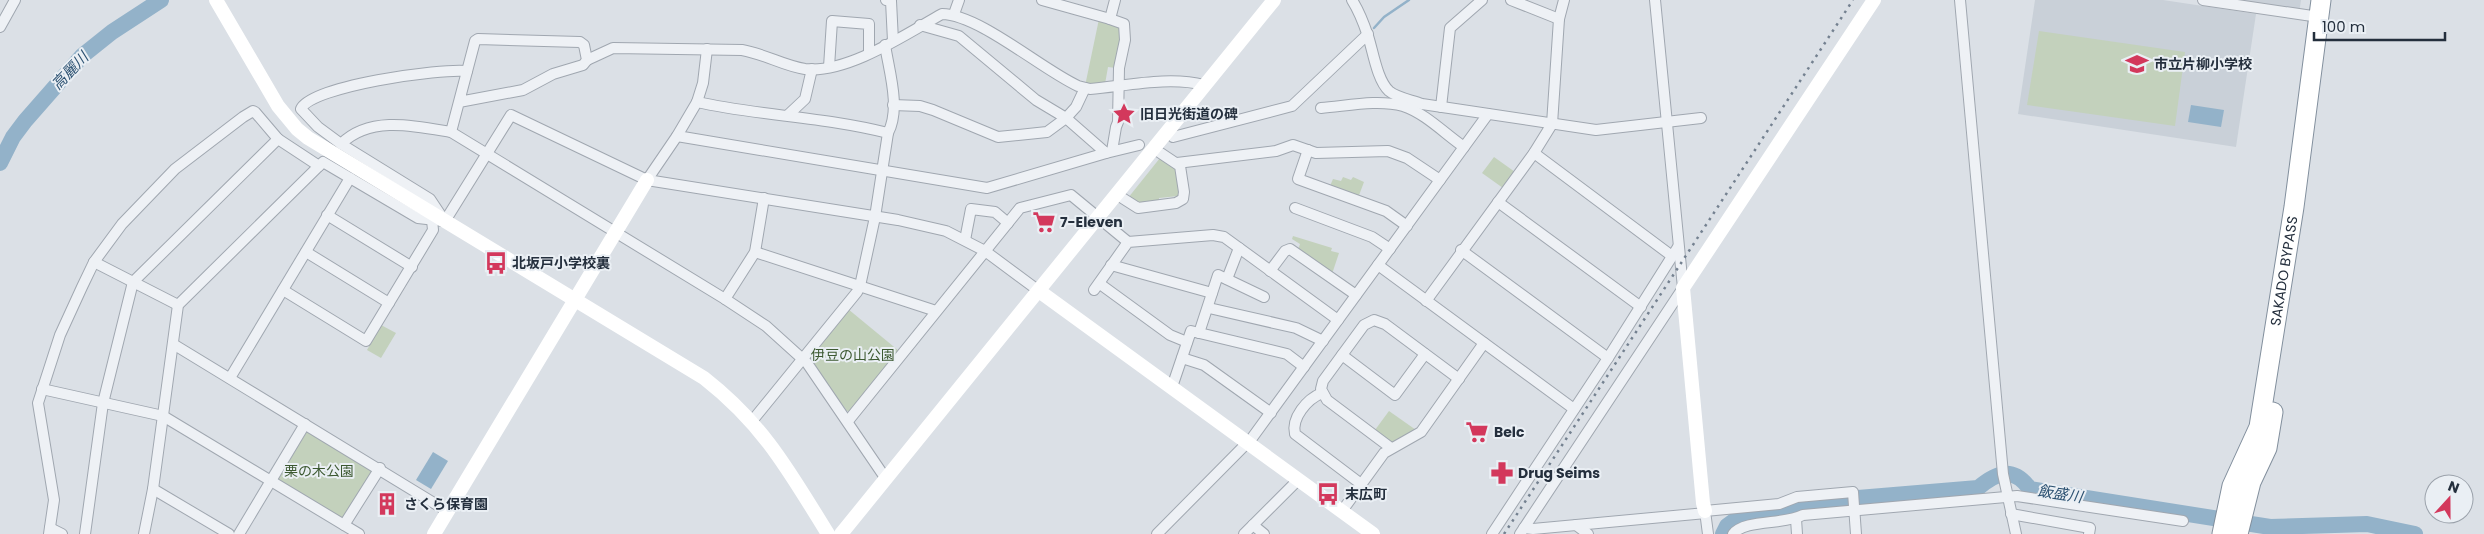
<svg xmlns="http://www.w3.org/2000/svg" width="2484" height="534" font-family="Poppins,'Noto Sans JP',sans-serif">
	<style>
		.built { fill: #c9d0d8 }
		.green { fill: #c3d1bc }
		.water { fill: #93b2c9 }
		.lines { fill: none; stroke-linecap: round; stroke-linejoin: round }
		.stream { stroke: #93b2c9; stroke-width: 2.5 }
		.river { stroke: #93b2c9; stroke-width: 16 }
		.street-casing { stroke: #a0a7b0; stroke-width: 12 }
		.highway-casing { stroke: #828f9d; stroke-width: 21 }
		.street { stroke: #eef1f5; stroke-width: 10 }
		.secondary { stroke: #fff; stroke-width: 14 }
		.highway { stroke: #fff; stroke-width: 19 }
		.rail { stroke: #748190; stroke-width: 2.5; stroke-dasharray: 2.5 5; stroke-linecap: butt }
		.labels { text-anchor: middle; stroke-width: 4; stroke-linejoin: round; paint-order: stroke }
		.poi-label { font-size: 14px; font-weight: bold; fill: #242f3d; stroke: #eaeff4; text-anchor: start }
		.street-label { font-size: 14px; fill: #242f3d; stroke: #eaeff4 }
		.park-label { font-size: 14px; fill: #3c5931; stroke: #eaeff4 }
		.water-label { font-size: 15px; font-style: italic; fill: #2d5272; stroke: #eaeff4 }
	</style>
	<rect width="100%" height="100%" fill="#dbe0e6"/>
	<g class="built">
		<path d="M2035,0H2163L2256,14L2236,147L2018,114Z"/>
		<path d="M2208,0H2301L2299,14Z"/>
	</g>
	<g class="green">
		<path d="M1099,19L1121,28L1123,32L1116,68L1108,67L1105,84L1085,86Z"/>
		<path d="M2039,31L2185,52L2175,126L2027,105Z"/>
		<path d="M1494,157L1515,172L1503,188L1482,173Z"/>
		<path d="M1160,158L1168,165L1177,167L1182,191L1178,196L1159,198V202L1141,205L1128,198Z"/>
		<path d="M1343,177L1351,180L1353,177L1364,182L1358,198L1330,186L1333,179L1341,181Z"/>
		<path d="M1293,236L1332,248L1331,251L1339,253L1332,274L1298,250L1300,244L1292,239Z"/>
		<path d="M848,309L899,351L850,411H847L810,362L809,357Z"/>
		<path d="M381,325L396,333L381,358L367,350Z"/>
		<path d="M1389,411L1416,430L1391,443L1375,430Z"/>
		<path d="M308,430L372,468L373,472L342,519L279,481L278,478Z"/>
	</g>
	<g class="water">
		<path d="M2191,105L2224,110L2221,127L2188,122Z"/>
		<path d="M433,452L448,461L431,489L416,480Z"/>
	</g>
	<g class="lines">
		<path class="stream" d="M1374,28L1384,17L1409,0"/>
		<g class="river">
			<path d="M0,163L13,137L25,121L82,56L112,32L161,0"/>
			<path d="M1723,534L1727,526L1738,518L1748,515L1775,514L1810,502L1978,488C1997,472 2013,466 2030,489L2270,527L2367,524L2415,534"/>
		</g>
		<defs>
			<g id="street">
				<path d="M886,0L891,1L893,41"/>
				<path d="M1042,0L1110,19"/>
				<path d="M1352,0C1359,11 1364,24 1368,36C1373,51 1377,80 1389,91C1397,98 1412,100 1422,104L1596,130L1701,118"/>
				<path d="M1511,0L1559,19"/>
				<path d="M1960,0L2003,474L2016,534"/>
				<path d="M2203,0L2319,17"/>
				<path d="M954,14L959,0"/>
				<path d="M920,25L959,36L1036,100L1066,118L1076,107L1085,88"/>
				<path d="M0,27L15,0"/>
				<path d="M587,60L613,48L742,50C765,54 784,66 805,69C847,74 906,34 942,14C980,15 1041,69 1078,86L1090,89C1126,86 1169,76 1204,85"/>
				<path d="M829,67L832,21L869,24V52"/>
				<path d="M697,102L703,83L707,49"/>
				<path d="M893,105L920,106L933,110L998,137L1047,132L1066,118L1106,153L1139,145"/>
				<path d="M1441,107L1450,28L1482,0"/>
				<path d="M1321,108C1347,106 1378,99 1403,106C1425,113 1445,134 1464,147"/>
				<path d="M788,115L805,99L812,69"/>
				<path d="M451,132L475,41L478,39L580,42L584,45L587,60L583,65L553,74L523,90L459,102"/>
				<path d="M677,136L987,188L1106,153"/>
				<path d="M1173,137L1292,106L1368,34"/>
				<path d="M341,144C370,115 416,126 451,132L725,299L766,326L807,363L886,479"/>
				<path d="M1308,150L1298,179L1386,211L1407,226"/>
				<path d="M1112,151L1116,127L1118,122L1119,68L1125,40L1124,24L1110,19L1115,0"/>
				<path d="M1534,153L1672,256"/>
				<path d="M1177,163L1276,151L1293,145L1316,153L1388,151L1407,158L1440,180"/>
				<path d="M647,180L677,136L697,102C760,116 826,117 888,133"/>
				<path d="M1116,194L1138,208L1176,203L1183,199L1184,192L1180,166L1153,148"/>
				<path d="M1498,202L1641,307"/>
				<path d="M1295,208L1372,237L1390,249"/>
				<path d="M327,215L412,267"/>
				<path d="M442,217L430,199L341,144L318,127L301,109C311,86 441,68 467,71"/>
				<path d="M445,221L511,115L647,180L898,220L946,231L985,251L1039,291"/>
				<path d="M965,240L971,209L995,212L1008,223"/>
				<path d="M1461,250L1608,358"/>
				<path d="M306,252L389,303"/>
				<path d="M755,252L936,311"/>
				<path d="M94,262L178,305"/>
				<path d="M1111,265L1212,293"/>
				<path d="M1378,265L1574,409"/>
				<path d="M1270,271L1285,251L1290,249L1356,295"/>
				<path d="M1227,279L1239,248"/>
				<path d="M1100,284L1170,335L1187,342"/>
				<path d="M283,290L366,341L433,230L432,220"/>
				<path d="M1094,290L1128,242L1213,235L1224,237L1338,320"/>
				<path d="M725,299L755,252L764,198"/>
				<path d="M1426,301L1534,153L1552,124L1559,19L1564,0"/>
				<path d="M1209,308L1296,328L1323,341"/>
				<path d="M1199,333L1218,275L1264,297"/>
				<path d="M173,344L447,511"/>
				<path d="M1342,355L1395,395L1425,354"/>
				<path d="M1182,358L1204,365L1271,413"/>
				<path d="M230,378L350,178"/>
				<path d="M1172,387L1191,331L1287,354L1304,367"/>
				<path d="M42,389L163,416L359,534"/>
				<path d="M1322,393C1307,399 1291,418 1295,434L1361,484"/>
				<path d="M752,421L857,292L860,286L875,217L888,133C901,108 889,71 885,45"/>
				<path d="M848,421L1020,208L1071,195L1128,242"/>
				<path d="M1391,448L1327,400L1321,389L1323,381L1364,325L1374,320L1385,324L1459,379"/>
				<path d="M153,489L229,534"/>
				<path d="M1342,511L1384,453L1421,432L1484,343"/>
				<path d="M2011,514L2090,528L2089,534"/>
				<path d="M1796,519L1797,534"/>
				<path d="M344,525L380,468"/>
				<path d="M1253,525L1264,534"/>
				<path d="M1576,525L1588,534"/>
				<path d="M50,528L62,534"/>
				<path d="M1524,528L1533,529L1706,513"/>
				<path d="M49,534L54,500L38,403L60,335L82,287L94,262L122,224L175,169L243,117L253,111L255,112L278,139"/>
				<path d="M85,534L103,403L133,282L278,139L319,166"/>
				<path d="M144,534L153,489L178,305L323,162L418,218L444,221"/>
				<path d="M239,534L305,424"/>
				<path d="M1157,534L1252,438L1488,114"/>
				<path d="M1244,534L1298,480"/>
				<path d="M1492,534L1608,358L1678,247"/>
				<path d="M1520,534L1683,288L1655,0"/>
				<path d="M1708,534L1705,511L1779,504L1797,497L1853,492L1856,534"/>
				<path d="M1733,534C1745,519 1784,525 1803,515L2017,496L2183,521"/>
			</g>
			<g id="highway">
				<path id="s1" d="M2222,534L2232,486L2259,427L2294,207L2321,0"/>
				<path d="M2238,534L2251,482L2267,448L2273,412"/>
			</g>
		</defs>
		<use href="#street" class="street-casing"/>
		<use href="#highway" class="highway-casing"/>
		<use href="#street" class="street"/>
		<g class="secondary">
			<path d="M216,0L278,106L297,129L308,138L704,378C764,425 789,471 828,534"/>
			<path d="M1039,291L1373,534"/>
			<path d="M1705,511L1703,503L1683,288L1874,0"/>
			<path d="M434,534L647,180"/>
			<path d="M841,534L1274,0"/>
		</g>
		<use href="#highway" class="highway"/>
		<path class="rail" d="M1504,534L1853,0"/>
	</g>
	<defs>
		<symbol id="school-bare" viewBox="-9 -9 18 18"><path d="M0-5L7-2L0 1L-7-2ZM-4 1L0 2.5L4 1V4Q0 6-4 4Z" fill="#d3385c" stroke="#eaeff4" stroke-width="2.5" paint-order="stroke"/></symbol>
		<symbol id="sight-bare" viewBox="-9 -9 18 18"><path d="M0-6L1.8-2.2L6-1.7L2.9 1.2L3.7 5.4L0 3.3L-3.7 5.4L-2.9 1.2L-6-1.7L-1.8-2.2Z" fill="#d3385c" stroke="#eaeff4" stroke-width="2.5" paint-order="stroke"/></symbol>
		<symbol id="supermarket-bare" viewBox="-9 -9 18 18"><path d="M-6-5.5h2.5l.6 2H6L4.5 2H-2.5L-4.4-4H-6ZM-1.5 3.2a1.3 1.3 0 1 0 .1 0ZM3 3.2a1.3 1.3 0 1 0 .1 0Z" fill="#d3385c" stroke="#eaeff4" stroke-width="2.5" paint-order="stroke"/></symbol>
		<symbol id="bus-bare" viewBox="-9 -9 18 18"><path d="M-5-6H5V4H4V6H2V4H-2V6H-4V4H-5ZM-3.5-4V0h7V-4ZM-3.5 1.2v1.5H-2V1.2ZM2 1.2v1.5H3.5V1.2Z" fill="#d3385c" stroke="#eaeff4" stroke-width="2.5" paint-order="stroke"/></symbol>
		<symbol id="pharmacy-bare" viewBox="-9 -9 18 18"><path d="M-2-6h4v4h4v4h-4v4h-4v-4h-4v-4h4Z" fill="#d3385c" stroke="#eaeff4" stroke-width="2.5" paint-order="stroke"/></symbol>
		<symbol id="building-bare" viewBox="-9 -9 18 18"><path d="M-4-6H4V6H1V3H-1V6H-4ZM-2.5-4.3h1.7v1.8h-1.7ZM.8-4.3h1.7v1.8H.8ZM-2.5-1h1.7V.8h-1.7ZM.8-1h1.7V.8H.8Z" fill="#d3385c" stroke="#eaeff4" stroke-width="2.5" paint-order="stroke"/></symbol>
	</defs>
	<g fill-rule="evenodd">
		<use href="#school-bare" x="2121" y="48" width="32" height="32"/>
		<use href="#sight-bare" x="1108" y="98" width="32" height="32"/>
		<use href="#supermarket-bare" x="1028" y="206" width="32" height="32"/>
		<use href="#bus-bare" x="480" y="247" width="32" height="32"/>
		<use href="#supermarket-bare" x="1461" y="416" width="32" height="32"/>
		<use href="#pharmacy-bare" x="1486" y="457" width="32" height="32"/>
		<use href="#bus-bare" x="1312" y="478" width="32" height="32"/>
		<use href="#building-bare" x="371" y="488" width="32" height="32"/>
	</g>
	<g class="labels">
		<g class="poi-label">
			<text x="2154" y="69">市立片柳小学校</text>
			<text x="1140" y="119">旧日光街道の碑</text>
			<text x="1060" y="227">7-Eleven</text>
			<text x="512" y="268">北坂戸小学校裏</text>
			<text x="1494" y="437">Belc</text>
			<text x="1518" y="478">Drug Seims</text>
			<text x="1345" y="499">末広町</text>
			<text x="404" y="509">さくら保育園</text>
		</g>
		<g class="street-label">
			<text dy="5" stroke="none"><textPath href="#s1" startOffset="272">SAKADO BYPASS</textPath></text>
		</g>
		<g class="park-label">
			<text x="853" y="360">伊豆の山公園</text>
			<text x="319" y="476">栗の木公園</text>
		</g>
		<g class="water-label">
			<text transform="translate(70 71) rotate(-46)" y="5">高麗川</text>
			<text transform="translate(2060 494) rotate(9)" y="5">飯盛川</text>
		</g>
	</g>
	<g transform="translate(2449 499) rotate(21)"><circle r="24" fill="#eaeff4" stroke="#9ba2ab"/>
	<path d="M0-4L9 19L0 12L-9 19Z" fill="#d3385c"/>
	<text y="-8" font-size="14" font-weight="bold" text-anchor="middle" fill="#242f3d">N</text>
	</g>
	<path d="M2314 32v8h131v-8" fill="none" stroke="#242f3d" stroke-width="2.5"/>
	<text x="2322" y="32" font-size="15" fill="#242f3d" stroke="#eaeff4" stroke-width="4" paint-order="stroke">100 m</text>
</svg>
